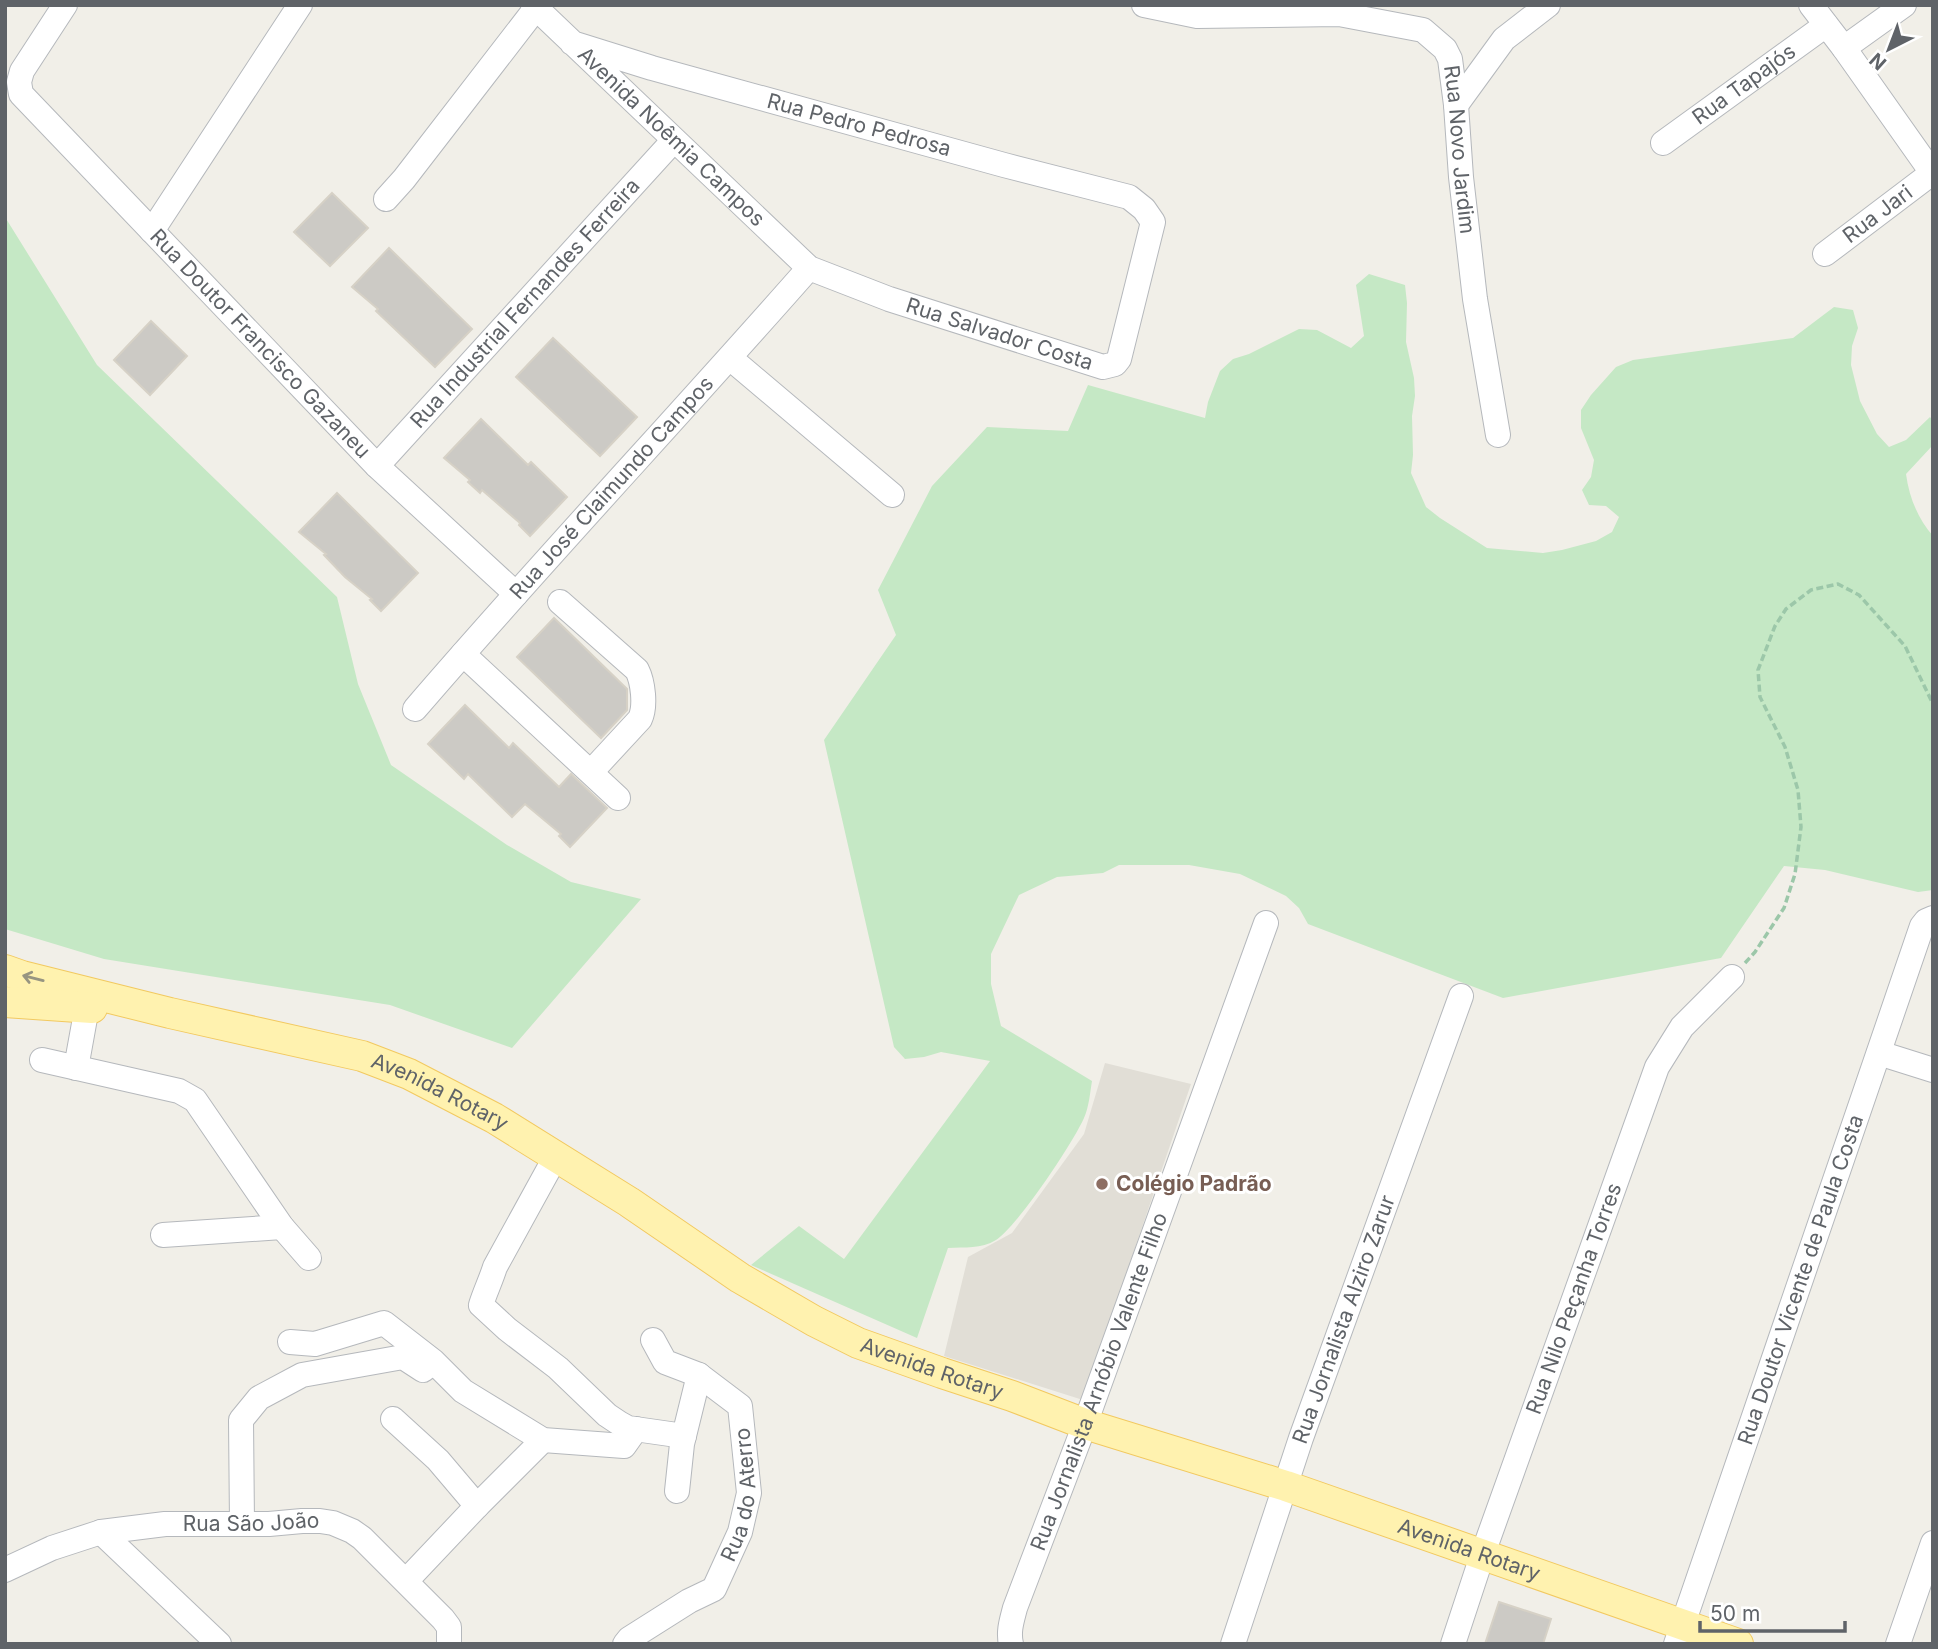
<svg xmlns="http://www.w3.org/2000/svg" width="1938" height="1649" font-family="Inter,sans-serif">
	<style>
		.education { fill: #e1ded6 }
		.green { fill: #c5e8c5 }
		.building { fill: #cccac5; stroke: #d6d1c6; stroke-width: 2 }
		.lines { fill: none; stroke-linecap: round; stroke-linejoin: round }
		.minor-casing { stroke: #b5b8bc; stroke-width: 26 }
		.major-casing { stroke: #f2c960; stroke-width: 32 }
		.path { stroke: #9cc7a9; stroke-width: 3.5; stroke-dasharray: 7 3.5; stroke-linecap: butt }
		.minor { stroke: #fff; stroke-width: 24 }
		.major { stroke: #fff2af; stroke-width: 30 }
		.oneway { stroke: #979581 }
		.education-dot { fill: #8d6e63; stroke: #fff; stroke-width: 2.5 }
		.labels { text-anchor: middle; stroke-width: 6; stroke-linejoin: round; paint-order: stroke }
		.street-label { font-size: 21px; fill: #5f6368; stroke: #fff }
		.education-label { font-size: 21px; font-weight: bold; fill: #785e54; stroke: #fff; text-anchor: start }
	</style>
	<rect width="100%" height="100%" fill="#f1efe8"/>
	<path class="education" d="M1105,1063L1191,1084L1083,1400L944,1356L968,1257L1012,1233L1084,1134Z"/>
	<g class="green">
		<path d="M5,217L97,365L337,597L358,684L391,765L507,845L571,882L641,899L512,1048L390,1005L104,959L5,929Z"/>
		<path d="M1369,274L1405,285L1407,303L1406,342L1414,378L1415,396L1412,416L1413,455L1411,473L1426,507L1440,518L1487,548L1543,553L1562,550L1596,541L1612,532L1619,517L1606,506L1589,505L1582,490L1591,477L1594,460L1581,428V410L1591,395L1616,367L1633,360L1793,338L1834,307L1853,310L1858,328L1852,346L1851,365L1860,401L1877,434L1889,447L1906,440L1930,417L1933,421V445L1906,474C1909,497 1918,519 1933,536V890L1918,892L1825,870L1784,866L1721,958L1503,998L1308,924L1299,908L1286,896L1240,874L1189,865H1119L1103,873L1057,877L1019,895L991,954V984L1001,1026L1092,1081C1090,1093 1089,1107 1084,1118C1073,1143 1017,1227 996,1240C981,1249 965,1247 948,1248L917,1338L751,1265L799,1226L844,1259L990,1061L941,1052L924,1057L905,1059L894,1047L824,740L896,635L878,590L932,486L987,427L1068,431L1088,385L1205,418L1208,402L1220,371L1233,359L1249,354L1299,329L1317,330L1351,348L1364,336L1356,285Z"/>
	</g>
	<g class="building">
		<path d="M332,193L368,228L330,266L294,232Z"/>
		<path d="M389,248L472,329L435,367L376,311L378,309L352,287Z"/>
		<path d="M151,321L187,356L150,395L114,360Z"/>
		<path d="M553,338L637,417L600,456L516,377Z"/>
		<path d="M481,419L528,465L531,462L567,497L530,536L519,525L520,523L482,490L480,493L468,482L470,480L444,458Z"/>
		<path d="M337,493L418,573L381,611L370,600L372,599L345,577L324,555L326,554L299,532Z"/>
		<path d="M554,618L627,689V710L601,738L517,657Z"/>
		<path d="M465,705L509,748L513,743L559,787L571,774L607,808L570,847L559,836L561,834L525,804L512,817L468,774L464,779L428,744Z"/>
		<path d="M1499,1602L1551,1619L1543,1644H1485Z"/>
	</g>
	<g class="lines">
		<defs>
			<g id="minor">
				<path id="s1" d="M65,5L22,71L19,82L21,94L377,466L516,594"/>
				<path id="s2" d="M533,5L809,268L889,299L1103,367L1115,364L1119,359L1153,222L1144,209L1129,197L1004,165L652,68L572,43"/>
				<path id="s3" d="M1144,5L1197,16L1339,14L1423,30L1445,49L1450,59L1456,105L1461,177L1475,299L1498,435"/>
				<path d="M1811,5L1844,48L1933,174"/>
				<path d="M1844,48L1904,5"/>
				<path d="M1456,105L1504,39L1548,5"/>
				<path id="s4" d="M1663,143L1826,25"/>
				<path d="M386,199L404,179L536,8"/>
				<path d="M152,231L300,5"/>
				<path id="s5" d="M1825,254L1932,173"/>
				<path d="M730,358L892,495"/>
				<path id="s6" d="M377,466L674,140"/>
				<path d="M560,602L637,670C643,682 646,706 640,719L591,772"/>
				<path d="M463,654L618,798"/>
				<path id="s7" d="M415,709C543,560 679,416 809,268"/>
				<path d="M1879,1053L1933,1070"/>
				<path d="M42,1060L179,1091L195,1100L282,1227L309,1258"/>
				<path d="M76,1068L87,1007"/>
				<path d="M556,1156L495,1267C491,1280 485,1292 481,1305L507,1329L558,1368L607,1415L619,1423L628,1428L684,1436"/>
				<path d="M163,1235L282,1227"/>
				<path d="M290,1342L315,1344L384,1323L433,1361L463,1391L543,1440L624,1446L636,1429"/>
				<path d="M393,1419L438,1460L477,1506"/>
				<path d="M677,1491L682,1444L699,1375"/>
				<path d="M242,1524L241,1420L259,1398L302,1375L403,1357L423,1370L427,1367"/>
				<path d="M101,1532L219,1644"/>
				<path id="s8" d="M5,1570L52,1548L101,1532L165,1524H269L302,1521H320L333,1523L352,1531L362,1538L443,1619L449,1627V1644"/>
				<path d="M406,1581L477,1506L543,1440"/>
				<path id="s9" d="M625,1644L629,1639L689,1601L714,1589L740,1532L749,1493L740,1406L699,1375L665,1362L653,1340"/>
				<path id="s10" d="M1011,1644C1008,1631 1012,1620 1015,1608L1085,1424L1266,923"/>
				<path id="s11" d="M1233,1644L1301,1438L1461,996"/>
				<path id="s12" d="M1453,1644L1482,1556L1657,1067L1682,1027L1732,977"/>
				<path id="s13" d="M1676,1644L1922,926L1926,921L1933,918"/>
				<path d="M1898,1644L1933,1543"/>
			</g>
			<g id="major">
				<path id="s14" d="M5,970L22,976L170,1013L362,1056L409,1074L494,1118L629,1202L740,1278L814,1321L858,1343L942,1373L1012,1396L1085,1424L1286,1486L1738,1644"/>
				<path d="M5,1002L92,1008"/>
			</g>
		</defs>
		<use href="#minor" class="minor-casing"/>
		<use href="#major" class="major-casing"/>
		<path class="path" d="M1745,963L1755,952L1784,908L1795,874L1801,827L1798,790L1785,747L1760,697L1758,670L1775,626L1786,609L1811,590L1838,584L1859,595L1905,646L1933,704"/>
		<use href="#minor" class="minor"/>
		<use href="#major" class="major"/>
	</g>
	<defs><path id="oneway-shaft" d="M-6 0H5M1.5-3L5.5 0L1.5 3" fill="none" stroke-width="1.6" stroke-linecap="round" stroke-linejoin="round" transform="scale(1.75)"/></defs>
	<use class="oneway" href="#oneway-shaft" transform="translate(33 978) rotate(-166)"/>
	<circle class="education-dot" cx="1102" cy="1184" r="7"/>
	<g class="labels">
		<g class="street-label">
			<text dy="7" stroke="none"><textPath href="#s4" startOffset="100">Rua Tapajós</textPath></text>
			<text transform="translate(859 125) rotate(15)" y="7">Rua Pedro Pedrosa</text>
			<text dy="7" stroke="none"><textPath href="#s2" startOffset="191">Avenida Noêmia Campos</textPath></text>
			<text dy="7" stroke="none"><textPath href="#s3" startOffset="413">Rua Novo Jardim</textPath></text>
			<text dy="7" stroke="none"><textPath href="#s5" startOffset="66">Rua Jari</textPath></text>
			<text dy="7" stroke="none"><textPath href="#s6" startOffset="220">Rua Industrial Fernandes Ferreira</textPath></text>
			<text dy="7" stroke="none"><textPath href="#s2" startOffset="583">Rua Salvador Costa</textPath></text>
			<text dy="7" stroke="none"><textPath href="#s1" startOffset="448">Rua Doutor Francisco Gazaneu</textPath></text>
			<text dy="7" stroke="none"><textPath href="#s7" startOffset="296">Rua José Claimundo Campos</textPath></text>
			<text dy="7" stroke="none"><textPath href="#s14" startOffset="453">Avenida Rotary</textPath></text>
			<text dy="7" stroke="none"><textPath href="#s13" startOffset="385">Rua Doutor Vicente de Paula Costa</textPath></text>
			<text dy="7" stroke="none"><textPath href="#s12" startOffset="366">Rua Nilo Peçanha Torres</textPath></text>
			<text dy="7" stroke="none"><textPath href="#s11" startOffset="343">Rua Jornalista Alziro Zarur</textPath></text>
			<text dy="7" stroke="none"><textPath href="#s14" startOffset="1020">Avenida Rotary</textPath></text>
			<text dy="7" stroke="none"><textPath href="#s10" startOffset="278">Rua Jornalista Arnóbio Valente Filho</textPath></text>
			<text dy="7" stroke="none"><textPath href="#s9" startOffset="205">Rua do Aterro</textPath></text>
			<text dy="7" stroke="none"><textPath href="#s8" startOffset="254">Rua São João</textPath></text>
			<text dy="7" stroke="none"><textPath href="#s14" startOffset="1587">Avenida Rotary</textPath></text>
		</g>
		<g class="education-label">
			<text x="1116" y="1191">Colégio Padrão</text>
		</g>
	</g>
	<rect width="1938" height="1649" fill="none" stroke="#5f6368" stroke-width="14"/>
	<g transform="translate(1889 49) rotate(222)" stroke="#ffffff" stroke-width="5" paint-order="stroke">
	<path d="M0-5L12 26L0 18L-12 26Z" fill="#5f6368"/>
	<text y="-10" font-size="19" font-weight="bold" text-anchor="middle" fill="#5f6368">N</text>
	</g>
	<path d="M1700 1621v10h145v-10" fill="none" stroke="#5f6368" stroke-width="3.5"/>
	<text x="1710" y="1621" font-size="21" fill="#5f6368" stroke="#ffffff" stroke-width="5" paint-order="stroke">50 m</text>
</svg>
